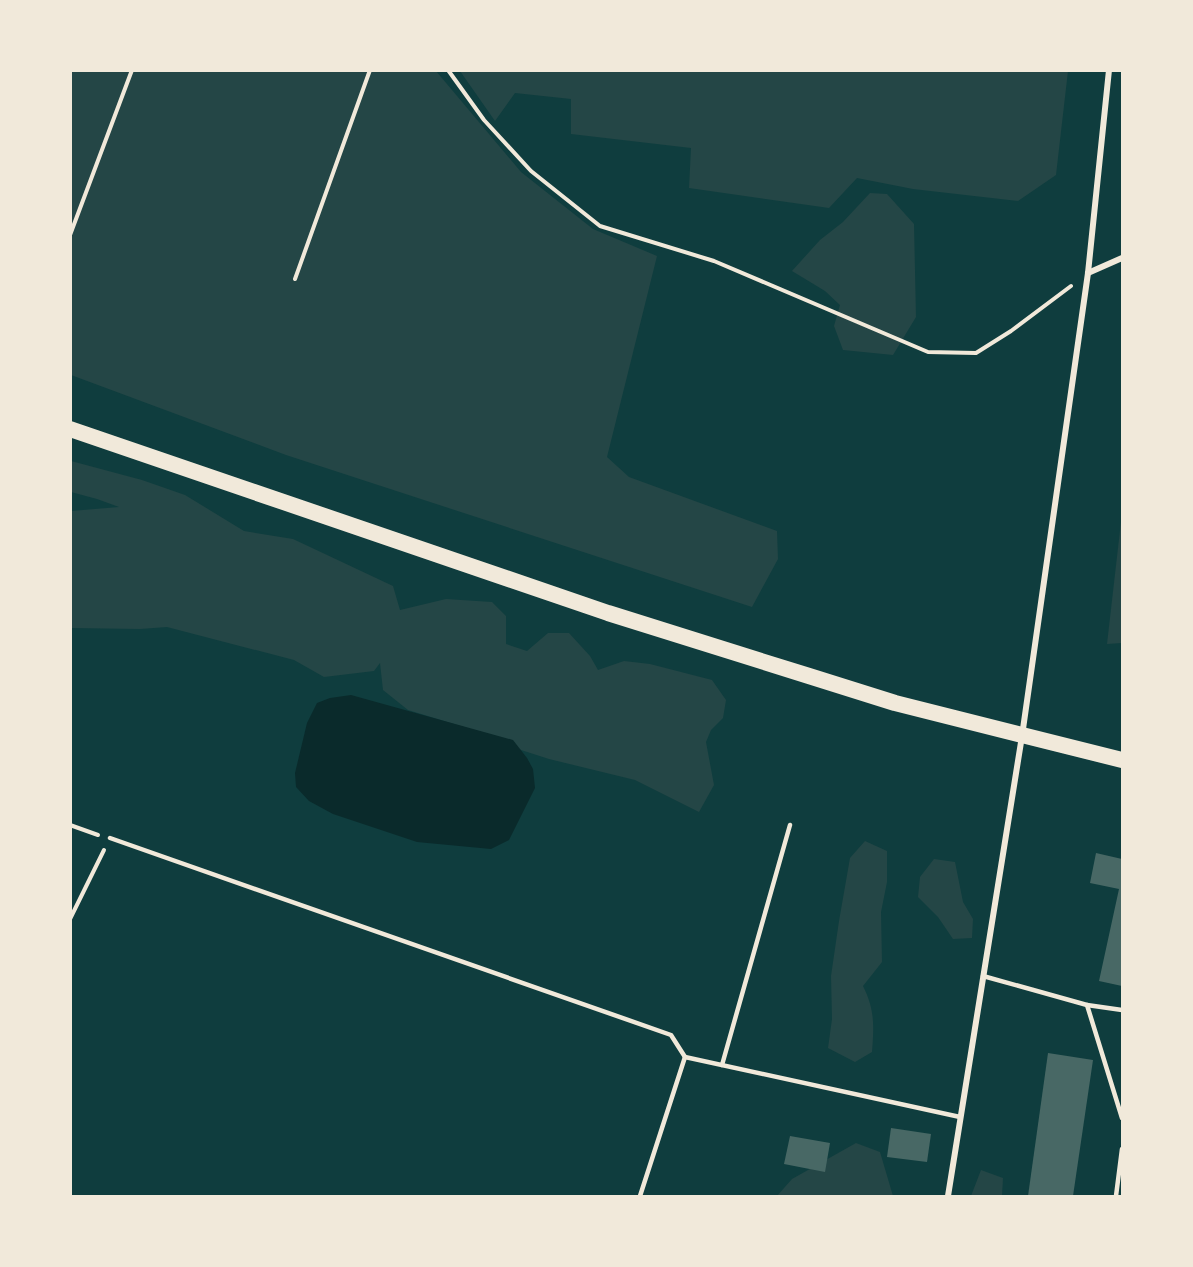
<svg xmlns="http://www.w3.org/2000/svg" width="1193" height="1267" font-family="Raleway,sans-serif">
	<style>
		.green { fill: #244646 }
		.water { fill: #0a2a2b }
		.building { fill: #486865 }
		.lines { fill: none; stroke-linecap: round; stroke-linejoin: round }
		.path { stroke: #f1e9da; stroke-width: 4 }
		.service { stroke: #f1e9da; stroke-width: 4.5 }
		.minor { stroke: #f1e9da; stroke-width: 6 }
		.trunk { stroke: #f1e9da; stroke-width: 16 }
	</style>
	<rect width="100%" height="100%" fill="#0f3d3e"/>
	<g class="green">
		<path d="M70,71H436L521,172L593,229L657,256L607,457L629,477L777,531L778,559L752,607L286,455L71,375Z"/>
		<path d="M460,71H1068L1056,175L1018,201L913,189L857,178L829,208L689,188L691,148L571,134V99L515,93L495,121Z"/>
		<path d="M870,193L887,194L914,224L916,317L893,355L843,350L834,326L840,305L825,291L792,271L820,240L843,222Z"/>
		<path d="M71,461L142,480L185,495L244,531L293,539L393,586L400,610L446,599L492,602L506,616V644L527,651L548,633H569L590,656L598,670L624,661L650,664L712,680L726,700L723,718L711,730L706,742L714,785L699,812L635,780L549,759L521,750L500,738L408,710L383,690L380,663L374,671L324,677L294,660L167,627L140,629L71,628V511L119,507L97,499L71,492Z"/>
		<path d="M1122,513V643L1107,644Z"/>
		<path d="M865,841L887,851V882L881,912L882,962L863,986C875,1010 874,1026 872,1052L855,1062L828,1048L832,1019L831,976L839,921L850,858Z"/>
		<path d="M934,859L955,862L963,902L973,919L972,938L953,939L938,917L918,897L920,877Z"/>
		<path d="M856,1143L880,1152L893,1196H777L792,1179Z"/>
		<path d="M981,1170L1003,1178L1002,1196H971Z"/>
	</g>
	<path class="water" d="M351,695L513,740L527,758L533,769L535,788L509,840L491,849L417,842L333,814L309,801L296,787L295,773L307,723L317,703L330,698Z"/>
	<g class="building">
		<path d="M1096,853L1122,859V986L1099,981L1119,889L1090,883Z"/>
		<path d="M1048,1053L1093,1060L1073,1196H1028Z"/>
		<path d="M891,1128L931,1134L927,1162L887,1157Z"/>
		<path d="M790,1136L830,1143L825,1172L784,1164Z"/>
	</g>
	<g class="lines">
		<g class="path">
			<path d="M448,70L484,120L531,171L600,226L714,261L928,352L976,353L1011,331L1071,286"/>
			<path d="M70,235L132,70"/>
			<path d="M295,279L370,70"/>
			<path d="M70,825L98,835"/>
			<path d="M70,919L104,850"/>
		</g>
		<g class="service">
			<path d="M110,838L671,1035L685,1057"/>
			<path d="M983,976L1087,1005L1122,1118"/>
			<path d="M1087,1005L1122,1010"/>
			<path d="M722,1065L790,825"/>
			<path d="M640,1196L685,1057L960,1117"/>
			<path d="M1116,1196L1122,1149"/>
		</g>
		<g class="minor">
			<path d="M1088,273L1122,258"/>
			<path d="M948,1196L1022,736L1088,273L1109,70"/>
		</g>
		<path class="trunk" d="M70,429L608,613L809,676L895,703L1122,760"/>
	</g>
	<rect width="1193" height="1267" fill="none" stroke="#f1e9da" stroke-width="144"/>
</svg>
